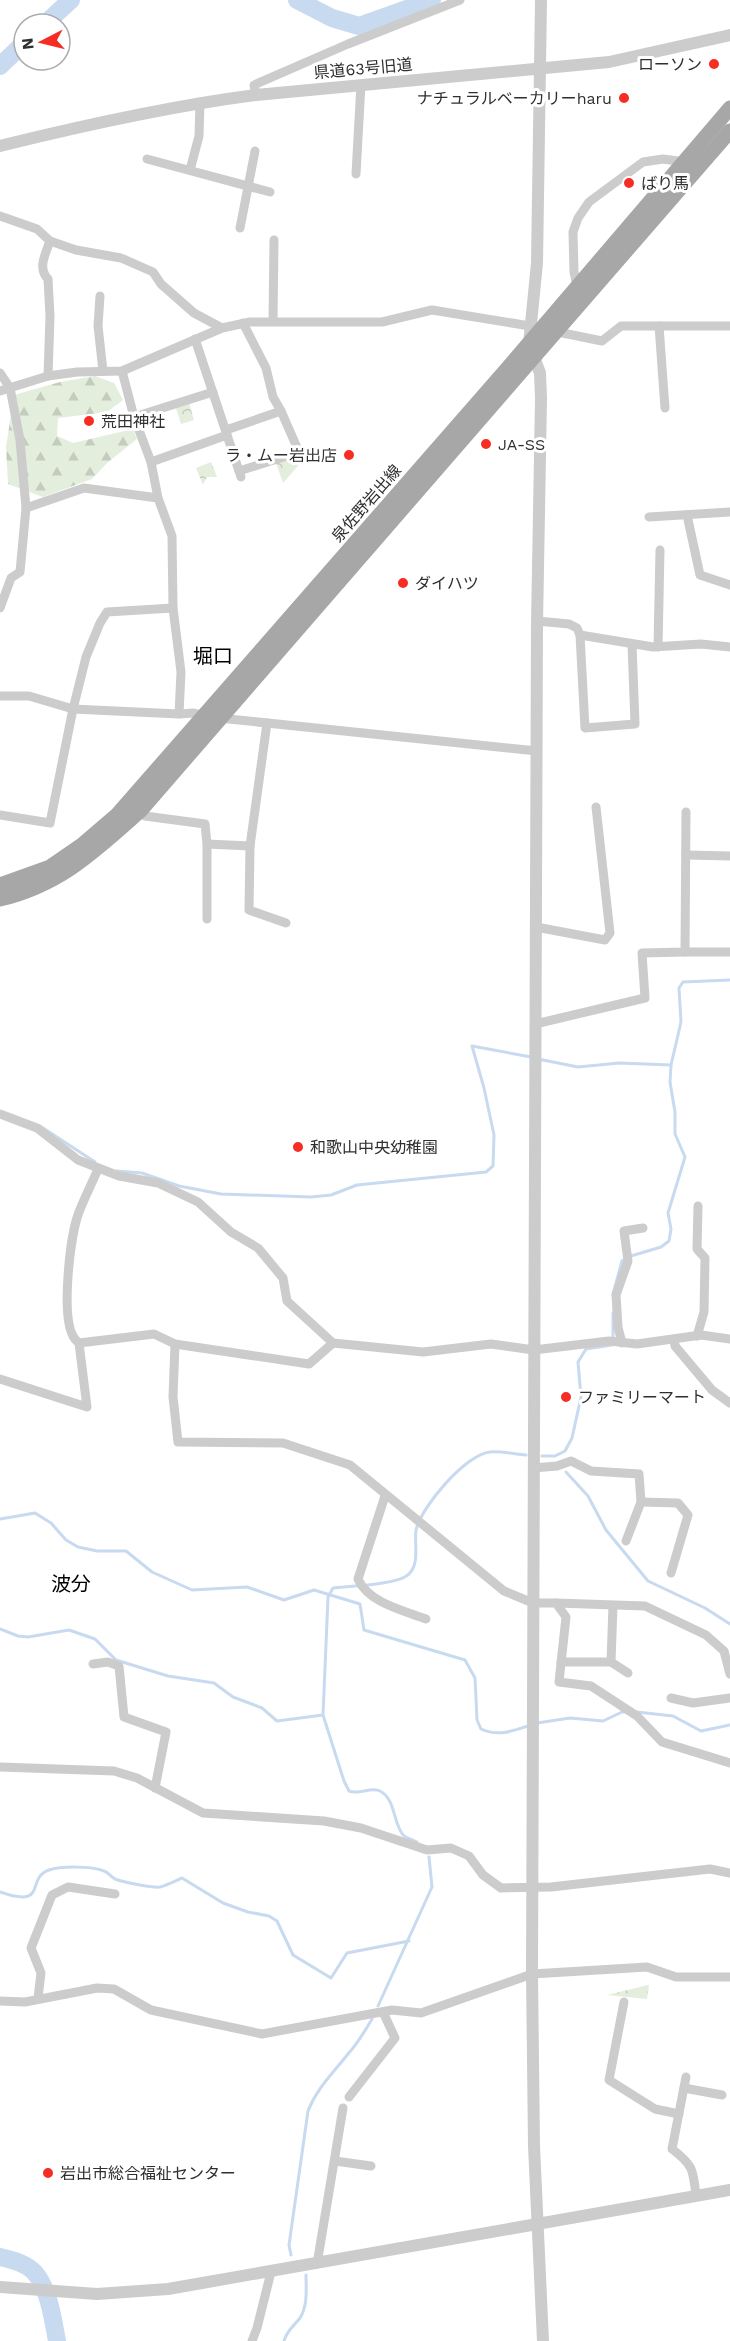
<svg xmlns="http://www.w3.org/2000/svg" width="730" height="2341" font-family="'Work Sans','Noto Sans JP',sans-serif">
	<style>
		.forest { fill: url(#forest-firs) }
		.park { fill: url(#park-crowns) }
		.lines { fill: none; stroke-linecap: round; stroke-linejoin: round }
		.stream { stroke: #c7daef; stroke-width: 3 }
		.river { stroke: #c7daef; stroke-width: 18 }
		.minor { stroke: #ccc; stroke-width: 9 }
		.tertiary { stroke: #ccc; stroke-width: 12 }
		.primary { stroke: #a7a7a7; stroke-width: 15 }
		.poi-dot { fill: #f52d23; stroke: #fff; stroke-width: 2 }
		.labels { text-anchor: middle; stroke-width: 6; stroke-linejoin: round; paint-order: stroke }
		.poi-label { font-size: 16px; fill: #2f2f2f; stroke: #fff; text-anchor: start }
		.street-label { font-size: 16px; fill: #2f2f2f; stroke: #fff }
		.quarter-label { font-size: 20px; fill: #000; stroke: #fff }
	</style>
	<defs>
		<pattern id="forest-firs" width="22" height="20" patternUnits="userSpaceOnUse" patternTransform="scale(1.5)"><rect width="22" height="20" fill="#e3eedc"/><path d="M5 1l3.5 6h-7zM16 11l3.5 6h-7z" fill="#c3ccbd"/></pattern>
		<pattern id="park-crowns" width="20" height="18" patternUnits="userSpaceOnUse" patternTransform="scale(1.5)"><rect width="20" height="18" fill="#e3eedc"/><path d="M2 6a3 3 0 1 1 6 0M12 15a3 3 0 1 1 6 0" fill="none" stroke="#c3ccbd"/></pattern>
	</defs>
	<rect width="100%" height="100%" fill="#fff"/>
	<path class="forest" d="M95,376L114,383L123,400L107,412L58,418L57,436L73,443L133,429L137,439L107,463L92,479L43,497L8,484L6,447L14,395L60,382Z"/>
	<g class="park">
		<path d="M189,403L194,420L181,424L176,408Z"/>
		<path d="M302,454L304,459L283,483L276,463Z"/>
		<path d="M211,462L217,477H207L203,485L196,468Z"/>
		<path d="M649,1985L647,1999L607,1995L648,1985Z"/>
	</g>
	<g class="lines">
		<g class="stream">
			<path d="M538,1059L578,1067L619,1063L671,1065"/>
			<path d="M40,1126L95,1162"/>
			<path d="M117,1171L142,1173L179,1186L221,1194L311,1197L331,1195L357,1185L486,1172L493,1166L494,1135L484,1088L472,1046L531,1057"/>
			<path d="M631,1256L661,1247L669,1241L671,1229L668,1213L685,1157L675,1134V1112L670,1082L671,1065L681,1022L679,988L683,982L730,980"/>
			<path d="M613,1294L622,1261L625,1259"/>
			<path d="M613,1339V1313"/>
			<path d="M542,1456H555L565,1451L572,1438L581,1397L578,1362L586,1349L612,1345"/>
			<path d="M566,1472L588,1496L606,1530L648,1581L705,1608L730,1624"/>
			<path d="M0,1519L35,1513L51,1523L66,1540L78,1547L97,1551H126L152,1572L192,1590L247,1587L284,1600L314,1590L360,1604L364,1630L465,1660L475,1678L477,1720L481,1729C498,1737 513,1731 531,1725"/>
			<path d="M0,1629L18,1636L28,1637L69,1630L95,1639L116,1660L168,1676L214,1683L233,1697L262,1708L277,1721L323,1715"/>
			<path d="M637,1712L673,1716L701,1731L730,1725"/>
			<path d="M537,1723L570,1718L603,1721L622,1712H627"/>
			<path d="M417,1842C413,1840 407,1838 404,1836C393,1825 396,1799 380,1791C371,1786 361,1795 349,1791L344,1781L323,1715L328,1597L333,1588C350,1586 398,1585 409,1574C420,1563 414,1544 416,1530C421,1507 466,1454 490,1452C501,1451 515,1454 526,1455"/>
			<path d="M0,1892C49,1909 25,1878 49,1870C61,1866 92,1866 104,1871C108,1872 111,1877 115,1879C122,1882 153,1888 160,1887C167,1885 175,1881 182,1878L223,1903L248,1912L269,1916L277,1921L293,1955L331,1978L347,1953L409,1941"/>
			<path d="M378,2006L432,1887L429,1857"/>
			<path d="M291,2255L289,2245L308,2111C317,2088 333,2073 348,2054C357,2044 365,2031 372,2019"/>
			<path d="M284,2341C287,2330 294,2326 300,2318C308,2305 306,2290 306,2275"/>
		</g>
		<g class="river">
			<path d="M297,0L332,18L359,26L432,0"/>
			<path d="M45,24L71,0"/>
			<path d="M0,66L24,43"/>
			<path d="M0,2257C12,2260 26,2263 35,2273C49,2289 53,2320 57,2341"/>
		</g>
		<g class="minor">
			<path d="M256,95L254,85L348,44L460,0"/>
			<path d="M147,159L270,192"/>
			<path d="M190,170L199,136L200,102"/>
			<path d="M356,174L361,84"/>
			<path d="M0,216L37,229L50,241L76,250L121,258L153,272L161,284L194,313L222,328"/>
			<path d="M240,228L255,151"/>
			<path d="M577,286L574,272L573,232L578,218L589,202L643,162L663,159L685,162"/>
			<path d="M100,296L98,326L103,371"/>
			<path d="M273,321L274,240"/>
			<path d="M659,326L665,408"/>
			<path d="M553,331L602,341L621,326H730"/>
			<path d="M195,339L241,477"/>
			<path d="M122,371L134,417L151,462L158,498L172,536L173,608L181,672L179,714"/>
			<path d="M0,373L10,388L20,440L26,508L20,572L11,578L0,608"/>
			<path d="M48,376L50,316L48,279C37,268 46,253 50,241"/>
			<path d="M0,391L48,376L77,372L122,371L222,328L250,322H382L432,310L536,327"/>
			<path d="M134,417L213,392"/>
			<path d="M226,430L281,411"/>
			<path d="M151,462L227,435"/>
			<path d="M239,471L299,452L281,411L273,397L266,368L243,323"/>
			<path d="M26,508L84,488L158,498"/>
			<path d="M687,515L700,575L730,585"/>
			<path d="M649,517L730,512"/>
			<path d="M537,621L569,624L577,628L580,635L653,647L701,644L730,647"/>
			<path d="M580,635L585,728L635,724L632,644"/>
			<path d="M658,647L660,550"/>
			<path d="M0,696H29L73,709L179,714L194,713L205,716"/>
			<path d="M219,718L537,751"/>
			<path d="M267,723L250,846L249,910L286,923"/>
			<path d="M140,811L145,816L205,824L207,844"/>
			<path d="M0,815L50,823L73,709L86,657L100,623L107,612L173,608"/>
			<path d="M686,855L730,856"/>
			<path d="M207,919V844L250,846"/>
			<path d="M536,927L605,940L610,933L596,807"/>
			<path d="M685,952H730"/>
			<path d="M535,1024L645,998L642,953L685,952L686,812"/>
			<path d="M0,1114L37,1128L78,1160L119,1176L158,1183L198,1202L231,1232L258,1248L283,1278L287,1301L333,1343L423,1352L491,1344L534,1350L609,1341L637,1344L701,1335L730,1339"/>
			<path d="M697,1336L704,1312L705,1258L697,1249L698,1206"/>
			<path d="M674,1339L675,1346L712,1390L730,1403"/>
			<path d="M79,1343L154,1334L175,1344L309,1364L333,1343"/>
			<path d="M622,1343L618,1327L616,1295L628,1261L624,1231L643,1228"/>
			<path d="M175,1344L173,1397L178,1442L283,1443L350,1465L504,1591L533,1603H556L566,1617L559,1682L591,1686L637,1716L662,1742L730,1763"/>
			<path d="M0,1379L87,1407L79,1343C77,1341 74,1339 73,1336C61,1314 70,1235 79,1212C85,1197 92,1183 98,1169"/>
			<path d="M533,1468L557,1466L571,1461L591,1471L639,1474L641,1502L626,1541"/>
			<path d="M385,1496L358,1579C369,1603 402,1610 426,1619"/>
			<path d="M641,1502L678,1503L688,1515L671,1573"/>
			<path d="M556,1603L645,1606L706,1635L724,1651L730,1674"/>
			<path d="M561,1662H611L628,1673"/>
			<path d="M611,1662L613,1606"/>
			<path d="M93,1664L108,1662L119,1666L124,1717L166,1732L155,1788"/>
			<path d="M671,1698L693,1703L730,1698"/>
			<path d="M0,1767L114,1771L137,1778L203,1813L324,1821L361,1828L427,1850L451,1848L469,1856L483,1875L501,1888L551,1887L710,1869L730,1873"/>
			<path d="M38,1998L41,1973L31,1948L52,1895L68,1887L115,1894"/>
			<path d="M0,2001L25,2002L97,1988L114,1989L151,2010L262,2034L392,2010L421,2013L532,1974L647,1967L676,1977H730"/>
			<path d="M624,2002L609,2080L655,2109L679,2114"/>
			<path d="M686,2077L672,2149C693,2165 693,2169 696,2195"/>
			<path d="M684,2088L722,2095"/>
			<path d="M349,2097L395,2038L383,2012"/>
			<path d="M335,2161L371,2166"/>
			<path d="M317,2264L343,2108"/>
			<path d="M252,2341L257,2328L271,2272"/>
		</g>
		<g class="tertiary">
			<path d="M541,0L537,263L529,344L540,373L541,398L537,625L532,1974L534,2146L543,2341"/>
			<path d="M0,146C85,125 170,106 256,95L609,62L730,35"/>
			<path d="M0,2287L97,2294L168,2289L730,2190"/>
		</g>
		<g class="primary">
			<path d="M0,885L50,867L82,845L117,815L507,369L730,108"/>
			<path d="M0,899C60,885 95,851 140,811L730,131"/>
		</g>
	</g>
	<g class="poi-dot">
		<circle cx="714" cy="64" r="6"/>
		<circle cx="624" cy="98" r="6"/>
		<circle cx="629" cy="183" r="6"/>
		<circle cx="89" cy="421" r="6"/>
		<circle cx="486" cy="444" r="6"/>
		<circle cx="349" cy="455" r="6"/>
		<circle cx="403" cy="583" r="6"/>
		<circle cx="298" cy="1147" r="6"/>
		<circle cx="566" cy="1397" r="6"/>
		<circle cx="48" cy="2173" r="6"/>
	</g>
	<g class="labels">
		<g class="poi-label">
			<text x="702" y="70" text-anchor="end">ローソン</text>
			<text x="612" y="104" text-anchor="end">ナチュラルベーカリーharu</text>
			<text x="641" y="189">ばり馬</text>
			<text x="101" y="427">荒田神社</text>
			<text x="498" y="450">JA-SS</text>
			<text x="337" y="461" text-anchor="end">ラ・ムー岩出店</text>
			<text x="415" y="589">ダイハツ</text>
			<text x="310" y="1153">和歌山中央幼稚園</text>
			<text x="578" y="1403">ファミリーマート</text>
			<text x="60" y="2179">岩出市総合福祉センター</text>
		</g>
		<g class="street-label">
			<text transform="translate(363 68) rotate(-5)" y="6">県道63号旧道</text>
			<text transform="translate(366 503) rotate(-49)" y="6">泉佐野岩出線</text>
		</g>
		<g class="quarter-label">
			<text x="213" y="663">堀口</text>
			<text x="71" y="1591">波分</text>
		</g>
	</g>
	<g transform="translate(42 42) rotate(263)"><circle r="28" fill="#ffffff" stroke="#acacac" stroke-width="1.5"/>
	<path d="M0-4.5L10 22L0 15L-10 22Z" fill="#f52d23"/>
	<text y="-9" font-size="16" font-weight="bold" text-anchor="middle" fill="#2f2f2f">N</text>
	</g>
</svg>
